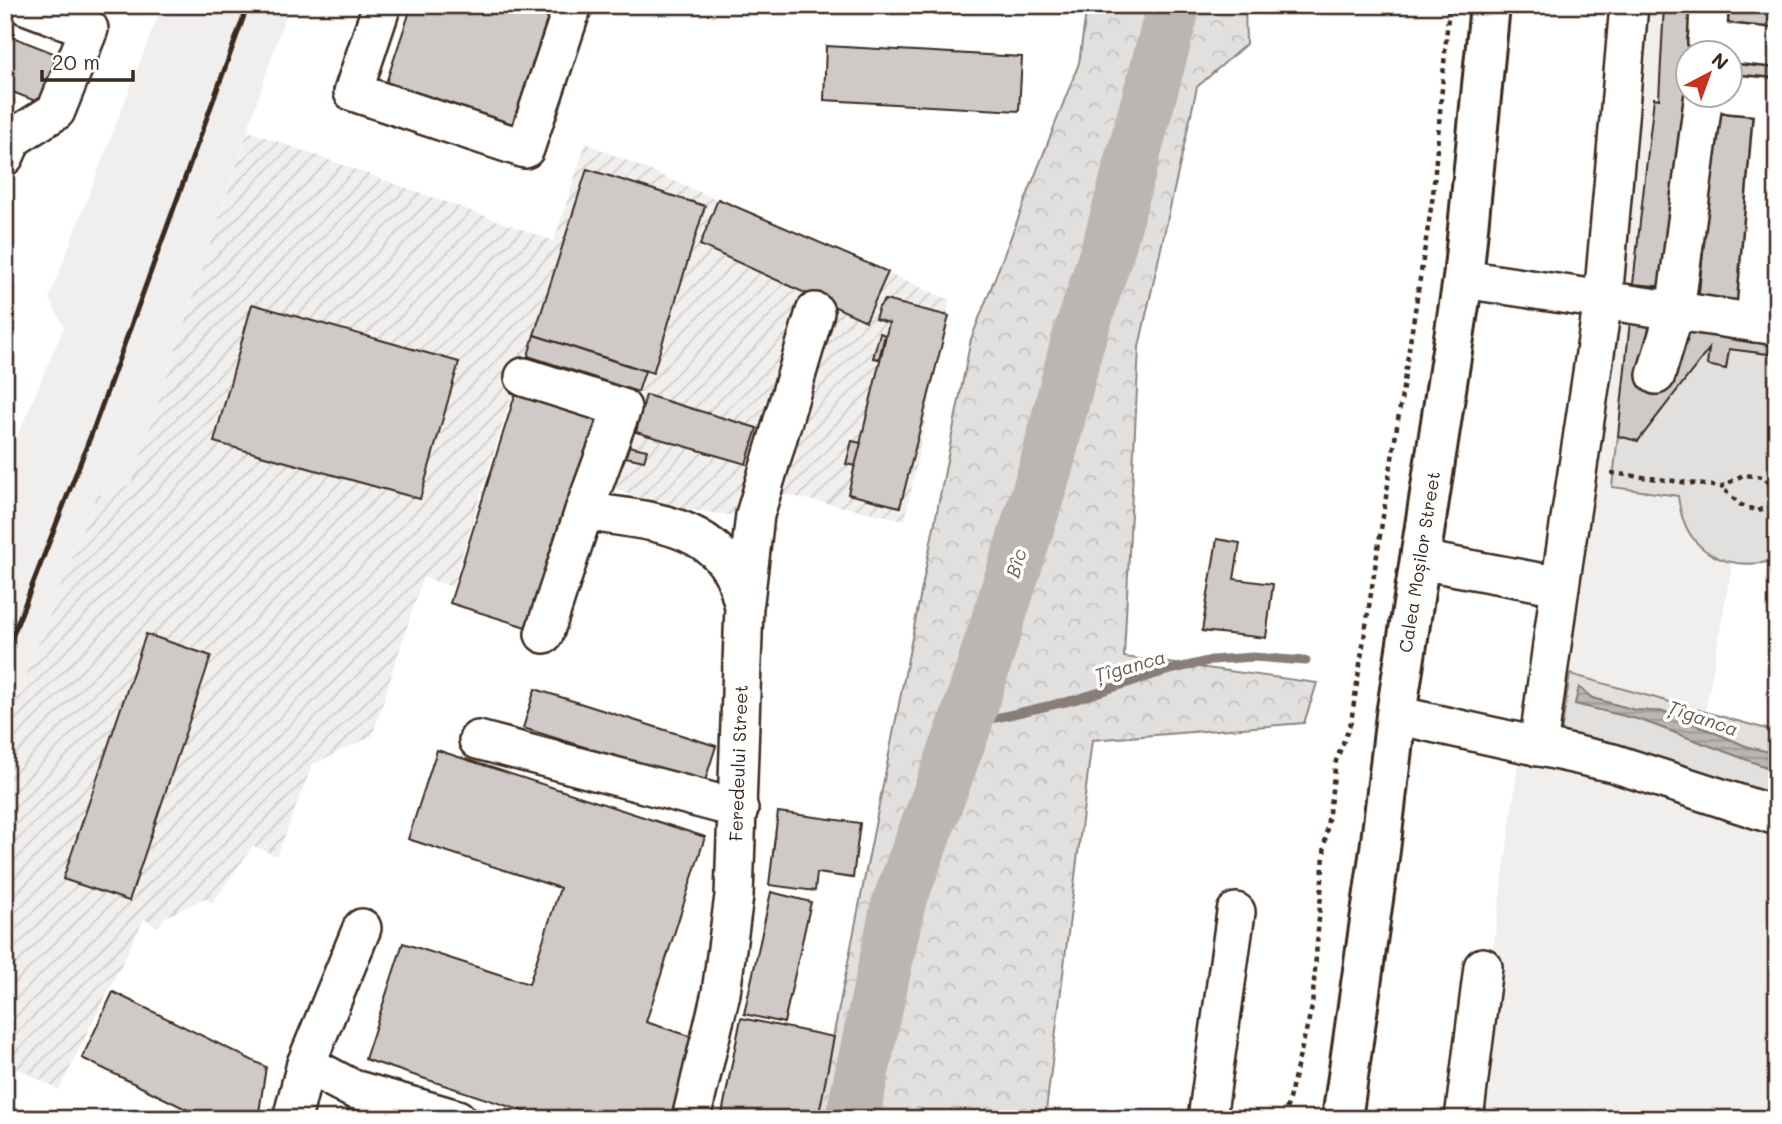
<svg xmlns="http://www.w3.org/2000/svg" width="1782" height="1124" font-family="Mali,sans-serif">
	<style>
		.built { fill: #f1efee; fill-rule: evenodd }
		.industrial { fill: url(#industrial-furrows) }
		.green { fill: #e2e0de; stroke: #8e857e; stroke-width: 2 }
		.forest { fill: url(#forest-crowns); stroke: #8e857e; stroke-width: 2 }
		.water { fill: url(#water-rules); stroke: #887e77; stroke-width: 2 }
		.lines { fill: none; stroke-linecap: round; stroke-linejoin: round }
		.stream { stroke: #887e77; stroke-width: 9 }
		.river { stroke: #bcb6b3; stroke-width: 54 }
		.building { fill: #cfcac7; stroke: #3b2a1e; stroke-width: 2 }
		.minor-casing { stroke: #3b2a1e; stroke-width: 42 }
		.major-casing { stroke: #3b2a1e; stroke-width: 44 }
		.path { stroke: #3b2a1e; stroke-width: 4.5; stroke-dasharray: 5 5; stroke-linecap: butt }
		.minor { stroke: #fff; stroke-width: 37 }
		.major { stroke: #fff; stroke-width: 38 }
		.rail { stroke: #3b2a1e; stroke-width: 5 }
		.labels { text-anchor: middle; stroke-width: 7; stroke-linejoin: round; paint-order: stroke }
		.street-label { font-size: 18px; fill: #3b2a1e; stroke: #fff }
		.water-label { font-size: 19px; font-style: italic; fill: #685b52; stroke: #fff }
	</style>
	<defs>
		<pattern id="industrial-furrows" width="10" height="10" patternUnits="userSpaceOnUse" patternTransform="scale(1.75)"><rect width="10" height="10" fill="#f1efee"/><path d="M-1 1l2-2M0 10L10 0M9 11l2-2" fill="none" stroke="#d0cdcc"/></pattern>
		<pattern id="forest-crowns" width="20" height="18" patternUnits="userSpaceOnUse" patternTransform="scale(1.75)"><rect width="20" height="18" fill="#e2e0de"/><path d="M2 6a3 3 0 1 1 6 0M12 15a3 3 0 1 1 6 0" fill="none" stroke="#c3c0be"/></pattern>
		<pattern id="water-rules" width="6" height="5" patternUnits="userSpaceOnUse" patternTransform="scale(1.75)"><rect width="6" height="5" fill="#bcb6b3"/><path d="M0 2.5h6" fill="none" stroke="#9a9491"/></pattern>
	</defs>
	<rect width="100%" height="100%" fill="#fff"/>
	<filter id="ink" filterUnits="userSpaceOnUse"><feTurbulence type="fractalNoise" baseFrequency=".0143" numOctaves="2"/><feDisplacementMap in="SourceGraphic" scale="14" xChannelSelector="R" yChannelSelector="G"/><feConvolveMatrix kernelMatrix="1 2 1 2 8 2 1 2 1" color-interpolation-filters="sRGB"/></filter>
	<g filter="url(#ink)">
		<g class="built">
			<path d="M162,5H289L131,484L96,496L5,730V465L64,327L49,298Z"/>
			<path d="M1609,5H1777V355L1729,349L1726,369L1707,365L1708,351L1638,441L1612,486L1679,496L1681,515L1708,552L1732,564L1689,802L1777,831V1119H1470L1583,286ZM1688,52H1730V94H1688Z"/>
		</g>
		<path class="industrial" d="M248,131L554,241L586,143L950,300L905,520L782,494L774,518L717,514L641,501L613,487L642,393L522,362L452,587L423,577L372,736L312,765L277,856L253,846L212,903L205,898L165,917L158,927L144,919L59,1090L5,1062V730L96,496L131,484Z"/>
		<g class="green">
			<path d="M1709,349L1708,365L1726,369L1729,349L1777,355V560C1725,573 1684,552 1678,496L1612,487L1618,436L1638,440Z"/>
			<path d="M1570,674L1777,732V754L1748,747L1666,712L1635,710L1592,698L1579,688L1575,704L1641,720L1777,771V801L1561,734Z"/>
		</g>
		<path class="forest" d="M1087,5H1245L1246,44L1197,87L1139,347L1124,657L1317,683L1304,723L1092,740L1045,1119H817L971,339L1079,63Z"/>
		<path class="water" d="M1579,687L1592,698L1635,710L1666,712L1748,747L1777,754V771L1641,720L1575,704Z"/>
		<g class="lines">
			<path class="stream" d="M965,725L1074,700L1166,671L1212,660L1253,657L1306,661"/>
			<path class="river" d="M852,1119L898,905L965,725L1045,471L1077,344L1110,242L1174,5"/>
		</g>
		<g class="building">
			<path d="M412,5H558L518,127L386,83Z"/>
			<path d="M1664,5H1698L1693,52H1688V94L1666,287L1633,284L1654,98L1659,99Z"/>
			<path d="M1718,5H1777V38L1717,31Z"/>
			<path d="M5,34L66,58L48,106L5,89Z"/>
			<path d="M826,46L1022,57L1019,111L824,100Z"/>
			<path d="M1730,55L1777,58V88L1730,84Z"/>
			<path d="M5,96L14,100L5,121Z"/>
			<path d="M1717,104L1761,107L1744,306L1698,304Z"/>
			<path d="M587,169L705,206L653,373L534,335Z"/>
			<path d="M718,199L888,272L866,321L700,245Z"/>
			<path d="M885,300L949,316L900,507L848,494L889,323L875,319L879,307Z"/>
			<path d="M252,304L459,362L420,499L214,442Z"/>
			<path d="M1631,311L1687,324L1777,336V355L1729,349L1726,369L1707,365L1709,349L1638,441L1618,436Z"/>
			<path d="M880,333L885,335L879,359L873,358Z"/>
			<path d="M534,335L645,371L638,392L528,356Z"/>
			<path d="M515,395L598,421L532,629L450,603Z"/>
			<path d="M646,395L757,428L746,464L636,432Z"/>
			<path d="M852,441L861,443L855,466L846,464Z"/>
			<path d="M628,446L647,450L644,461L626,457Z"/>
			<path d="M1217,539L1240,543L1234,579L1273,584L1266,638L1202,631Z"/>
			<path d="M146,634L211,656L129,901L63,879Z"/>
			<path d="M535,689L716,746L704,784L523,728Z"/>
			<path d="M437,750L705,837L646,1022L696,1038L670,1119H547L365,1059L403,943L529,984L560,888L408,839Z"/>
			<path d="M778,812L860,823L853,878L817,873L815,891L769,885Z"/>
			<path d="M771,892L811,902L784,1023L744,1014Z"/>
			<path d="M113,992L266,1067L258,1119H206L82,1058Z"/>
			<path d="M741,1018L834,1037L818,1119H721Z"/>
		</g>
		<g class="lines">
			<defs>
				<g id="minor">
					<path d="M382,5L353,92L525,149L573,5"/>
					<path d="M1707,41L1777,48"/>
					<path d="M1707,52L1709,5"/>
					<path d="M1730,94L1777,98"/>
					<path d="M5,156L13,138L56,111L89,29L25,5"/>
					<path d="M1463,279L1777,326"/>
					<path d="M1755,323L1774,98"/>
					<path d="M1656,375L1675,311L1704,94"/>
					<path d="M524,377L622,408L584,511L544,634"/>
					<path d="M584,511C635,520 702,520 731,570C738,580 740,594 744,606L734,896L721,993L691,1119"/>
					<path d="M1420,560L1560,586L1603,300L1629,5"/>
					<path d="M745,601L755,515L815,312"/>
					<path d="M1396,715L1613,763L1777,816"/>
					<path d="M478,740L739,809"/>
					<path d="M1538,747L1560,586"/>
					<path d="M306,1064L353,1089L457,1119"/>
					<path d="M292,1119L306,1064L362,928"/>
					<path d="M1207,1119L1236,912"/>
					<path d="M1464,1119L1483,967"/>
				</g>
				<path id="major" d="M1342,1119L1380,850L1396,715L1463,279L1490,5"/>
			</defs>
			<use href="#minor" class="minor-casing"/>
			<use href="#major" class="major-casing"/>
			<g class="path">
				<path d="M1611,473L1721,487L1743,475L1764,477L1776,491L1773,504L1758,511L1741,505L1721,487"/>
				<path d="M1284,1119L1312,1007L1325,842L1336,761L1351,722L1433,195L1449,5"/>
			</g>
			<use href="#minor" class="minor"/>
			<use href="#major" class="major"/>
			<path class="rail" d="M5,655L93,430L248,5"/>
		</g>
	</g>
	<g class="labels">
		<g class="street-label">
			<text transform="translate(1420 562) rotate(-81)" y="6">Calea Moșilor Street</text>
			<text transform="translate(739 763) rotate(-88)" y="6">Feredeului Street</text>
		</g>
		<g class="water-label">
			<text transform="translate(1016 563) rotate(-73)" y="7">Bîc</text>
			<text transform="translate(1130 666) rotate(-16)" y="7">Țîganca</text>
			<text transform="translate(1703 718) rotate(19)" y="7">Țîganca</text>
		</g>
	</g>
	<rect width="1782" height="1124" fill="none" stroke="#fff" stroke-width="28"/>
	<rect x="14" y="14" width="1754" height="1096" fill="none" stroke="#3b2a1e" stroke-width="2.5" filter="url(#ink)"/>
	<g transform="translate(1709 74) rotate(41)"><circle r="33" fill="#ffffff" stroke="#b1aaa5" stroke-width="2"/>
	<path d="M0-5L12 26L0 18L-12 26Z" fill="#c8321e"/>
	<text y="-10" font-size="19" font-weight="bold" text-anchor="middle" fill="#3b2a1e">N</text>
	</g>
	<path d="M42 70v10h91v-10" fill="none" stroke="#3b2a1e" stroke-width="3.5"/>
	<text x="52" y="70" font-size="21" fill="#3b2a1e" stroke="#ffffff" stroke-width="5" paint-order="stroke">20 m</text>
</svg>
